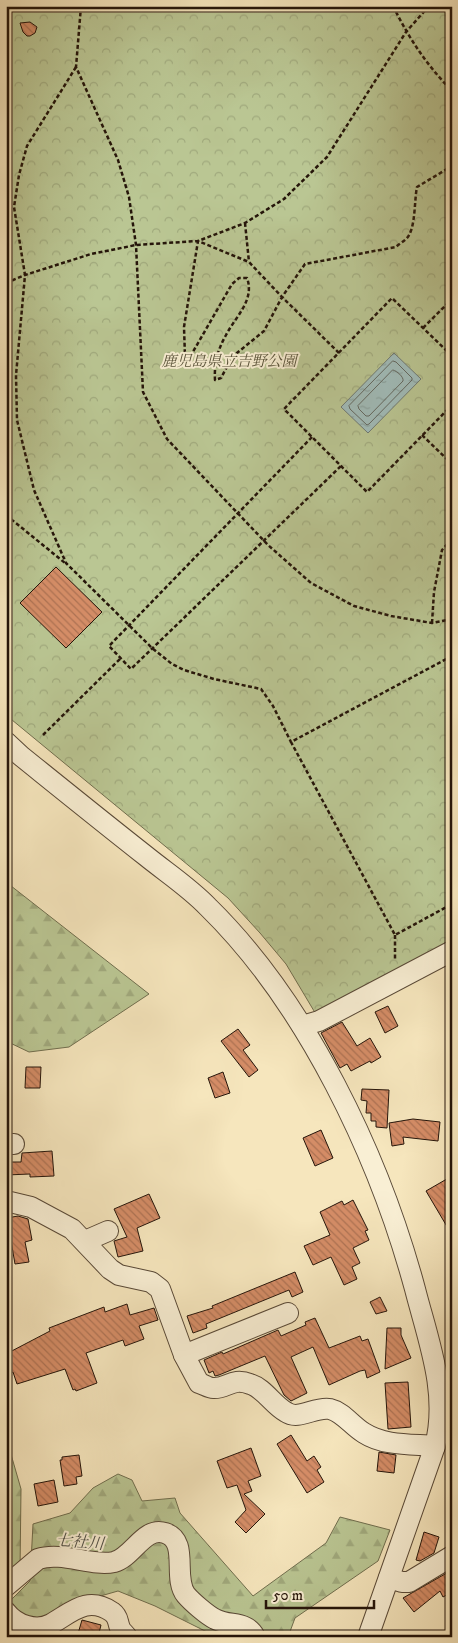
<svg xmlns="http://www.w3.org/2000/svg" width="458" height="1643" font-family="'IM FELL DW Pica','Noto Serif JP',serif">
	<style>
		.forest { fill: url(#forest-firs); stroke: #706e4e }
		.park { fill: url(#park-crowns); stroke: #706e4e }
		.water { fill: url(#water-ripples); stroke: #6f7a74 }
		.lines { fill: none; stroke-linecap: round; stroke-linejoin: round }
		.shore { stroke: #636962; stroke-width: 1 }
		.building { fill: url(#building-back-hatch); stroke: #25150a }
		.minor-casing { stroke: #594937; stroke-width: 22 }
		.path { stroke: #25150a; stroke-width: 2.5; stroke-dasharray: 4 2.5; stroke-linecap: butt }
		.minor { stroke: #f9efd4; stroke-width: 20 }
		.labels { text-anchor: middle; stroke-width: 4; stroke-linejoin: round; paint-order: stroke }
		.park-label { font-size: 15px; font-style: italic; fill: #59533a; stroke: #f9efd4 }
		.water-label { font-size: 16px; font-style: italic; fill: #505048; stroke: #f9efd4 }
	</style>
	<defs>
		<pattern id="forest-firs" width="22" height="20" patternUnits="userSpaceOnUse" patternTransform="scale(1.25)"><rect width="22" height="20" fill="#bac693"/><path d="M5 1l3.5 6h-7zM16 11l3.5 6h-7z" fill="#a0a97d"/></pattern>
		<pattern id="park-crowns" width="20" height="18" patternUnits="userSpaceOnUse" patternTransform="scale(1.25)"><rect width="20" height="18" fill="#bac693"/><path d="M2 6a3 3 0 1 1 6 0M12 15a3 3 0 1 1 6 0" fill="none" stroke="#a0a97d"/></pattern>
		<pattern id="water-ripples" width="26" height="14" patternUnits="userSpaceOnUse" patternTransform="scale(1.25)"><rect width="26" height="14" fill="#a1bdbb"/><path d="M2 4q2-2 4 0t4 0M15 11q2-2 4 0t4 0" fill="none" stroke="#8aa29f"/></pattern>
		<pattern id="building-back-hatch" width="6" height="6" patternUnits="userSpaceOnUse" patternTransform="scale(1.25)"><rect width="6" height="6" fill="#d58d67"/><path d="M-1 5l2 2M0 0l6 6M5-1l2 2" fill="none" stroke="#ad7253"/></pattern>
	</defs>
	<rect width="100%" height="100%" fill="#f6e6bd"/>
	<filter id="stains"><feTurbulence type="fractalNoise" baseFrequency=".004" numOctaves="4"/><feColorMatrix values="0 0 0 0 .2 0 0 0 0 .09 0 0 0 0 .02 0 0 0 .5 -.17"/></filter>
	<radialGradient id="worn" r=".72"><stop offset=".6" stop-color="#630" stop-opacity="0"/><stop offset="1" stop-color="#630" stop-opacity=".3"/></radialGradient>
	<g class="forest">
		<path d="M6,882L149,994L69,1047L29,1052L6,1041Z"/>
		<path d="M6,1437L21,1489L20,1571L6,1585Z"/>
		<path d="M118,1474L132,1480L142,1501L175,1498L180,1513L253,1596L326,1543L340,1517L390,1530L378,1561L295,1618L288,1637H211L207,1632L155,1606L118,1591L76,1603L29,1637H26L10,1626L6,1605L30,1581L33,1524L70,1513L93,1488Z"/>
	</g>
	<path class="park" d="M6,6H452V941L317,1016L286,964L260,933L228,898L6,715Z"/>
	<path class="water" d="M394,353L421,379L368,433L341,407Z"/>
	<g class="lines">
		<g class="shore">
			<path d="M393,361L396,362L412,378V380L369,424L367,425L350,409L349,406Z"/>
			<path d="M393,370C397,371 404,377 403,381L369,416H366L359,409L358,406Z"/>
		</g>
	</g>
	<g class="building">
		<path d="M30,22L37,27L35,33L30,36H27L23,32L20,23Z"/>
		<path d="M56,567L102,612L66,648L20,603Z"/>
		<path d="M388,1006L398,1026L385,1033L375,1012Z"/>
		<path d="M342,1022L357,1046L370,1038L381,1057L371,1063L370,1061L351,1071L347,1064L340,1068L321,1033Z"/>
		<path d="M238,1029L250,1045L243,1050L258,1070L249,1077L221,1041Z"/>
		<path d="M26,1067H41L40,1088H25Z"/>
		<path d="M223,1072L230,1093L215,1098L208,1078Z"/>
		<path d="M362,1089L389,1090L387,1128L376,1127V1121H371V1113H366L367,1101L361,1100Z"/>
		<path d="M413,1119L440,1122L438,1141L403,1137L404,1144L392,1146L389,1123Z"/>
		<path d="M321,1130L333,1158L315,1166L303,1138Z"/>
		<path d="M52,1151L54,1176L30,1177V1174L6,1175V1162H21L22,1153Z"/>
		<path d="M452,1176V1235L426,1191Z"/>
		<path d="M149,1194L160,1218L137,1228L143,1251L118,1257L114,1241L127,1237L114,1209Z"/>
		<path d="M353,1200L368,1230L365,1231L369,1240L353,1248L360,1263L352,1267L357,1279L344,1285L331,1257L313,1265L304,1246L330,1235L320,1212L342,1201L344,1205Z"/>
		<path d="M18,1216L28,1219L32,1240L25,1242L29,1262L15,1264L7,1218Z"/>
		<path d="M295,1272L303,1292L292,1297L289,1290L206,1324L207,1328L193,1333L187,1316L213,1308L212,1306Z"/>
		<path d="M380,1297L387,1311L376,1314L370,1302Z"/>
		<path d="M127,1304L130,1315L154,1308L158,1320L139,1326L144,1339L125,1346L123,1340L86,1353L97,1383L76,1391L75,1389L73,1390L65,1369L17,1384L13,1372L6,1376V1354L50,1331L49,1328L104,1307L105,1312Z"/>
		<path d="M315,1318L329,1348L360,1336L362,1341L368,1339L380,1372L367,1378L365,1370L360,1371L329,1385L313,1347L291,1357L307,1393L291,1401L284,1395L265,1356L219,1375L215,1376L213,1371L209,1373L204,1360L222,1352L223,1354L278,1330L281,1336L306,1325L305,1322Z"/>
		<path d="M387,1328H401V1335L411,1358L385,1369Z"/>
		<path d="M408,1382L411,1427L388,1429L385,1383Z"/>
		<path d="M291,1435L307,1461L314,1456L321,1467L317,1470L324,1482L307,1493L277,1444Z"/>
		<path d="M251,1448L261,1476L248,1481L252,1491L244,1494L265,1514L246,1533L235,1522L246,1510L237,1485L227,1488L217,1461Z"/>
		<path d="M379,1452L396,1455L394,1473L377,1471Z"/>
		<path d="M79,1455L82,1476L76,1477L77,1484L64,1486L60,1460H62V1457Z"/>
		<path d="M54,1480L58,1502L38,1506L34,1484Z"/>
		<path d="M424,1532L439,1537L434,1553L420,1561L416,1560Z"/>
		<path d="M452,1570V1592L443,1597L440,1591L414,1612L403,1598Z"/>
		<path d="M82,1620L101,1625L98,1637H77Z"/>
	</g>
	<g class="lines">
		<defs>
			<g id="minor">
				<path d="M6,742L21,756C62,789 104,823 146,856C167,873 190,888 208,907C307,1004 379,1156 415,1289C428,1340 449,1393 435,1446L368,1637"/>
				<path d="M302,1026L319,1021L452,951"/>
				<path d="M6,1144H14"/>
				<path d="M6,1201L31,1207L72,1229L110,1269L119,1275L151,1282L160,1289L184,1355L199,1383C203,1384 209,1388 213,1388C227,1389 232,1377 250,1384C264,1388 273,1405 286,1412C299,1421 315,1406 330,1409C343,1412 352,1426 364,1433C384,1446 412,1444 435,1446"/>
				<path d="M85,1241L108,1231"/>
				<path d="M184,1355L288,1313"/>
				<path d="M389,1578L402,1582H409L452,1556"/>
				<path d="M6,1586L38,1559C62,1551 92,1567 114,1562C133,1557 144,1526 165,1533C190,1541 172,1578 186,1595C192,1602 207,1615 215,1619C230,1627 246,1620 255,1637"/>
				<path d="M6,1612C16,1625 36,1632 51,1624C71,1613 87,1595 112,1612C119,1617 117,1621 120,1628C121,1631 125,1634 127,1637"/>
			</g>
		</defs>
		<use href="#minor" class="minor-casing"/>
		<g class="path">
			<path d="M81,6L76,67L118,160L129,197L136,245L143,392L167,439L268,545L311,583L354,606L391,616L432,623L452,619"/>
			<path d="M393,6C410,40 426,64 452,91"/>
			<path d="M76,67L27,146L19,175L14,207L25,275L16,375L17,420L34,490L66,563L152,648L172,664L184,670L214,679L261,689L273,706L291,742"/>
			<path d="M245,223L249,262"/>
			<path d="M6,283L25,275L91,254L136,245L198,241L245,223L284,199L327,157L406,32L429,6"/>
			<path d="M423,328L452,299"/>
			<path d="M447,351L452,346"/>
			<path d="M339,353L282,297L249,262L198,241L184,327L185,357H190L232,284L239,278H247C255,300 236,316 226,335C218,349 214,363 215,380L221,378L232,357L264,331L282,297L305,264L396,247C399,244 403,242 406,239C416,230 414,201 417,187L452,166"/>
			<path d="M452,356L392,298L284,409L367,492L452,405"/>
			<path d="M422,435L452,464"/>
			<path d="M312,437L109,646L131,669L341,466"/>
			<path d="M6,515L65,563"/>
			<path d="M432,623L434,592L442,550L452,539"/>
			<path d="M452,656L291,742L395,935L452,904"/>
			<path d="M43,735L121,658"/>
			<path d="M395,935V961"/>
		</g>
		<use href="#minor" class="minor"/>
	</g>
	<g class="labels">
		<g class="park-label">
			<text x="229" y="366">鹿児島県立吉野公園</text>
		</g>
		<g class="water-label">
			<text transform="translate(80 1541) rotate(5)" y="6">七社川</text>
		</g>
	</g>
	<rect width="458" height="1643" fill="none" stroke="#f6e6bd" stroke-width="25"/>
	<rect x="8" y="8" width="443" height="1628" fill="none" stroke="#25150a" stroke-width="2.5"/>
	<rect x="12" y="12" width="433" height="1618" fill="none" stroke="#25150a"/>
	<path d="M266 1600v8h108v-8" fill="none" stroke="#25150a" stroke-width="2.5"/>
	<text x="273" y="1600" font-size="15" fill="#25150a" stroke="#f9efd4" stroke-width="4" paint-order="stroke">50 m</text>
	<rect width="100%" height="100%" filter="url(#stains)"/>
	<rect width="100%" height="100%" fill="url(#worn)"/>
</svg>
